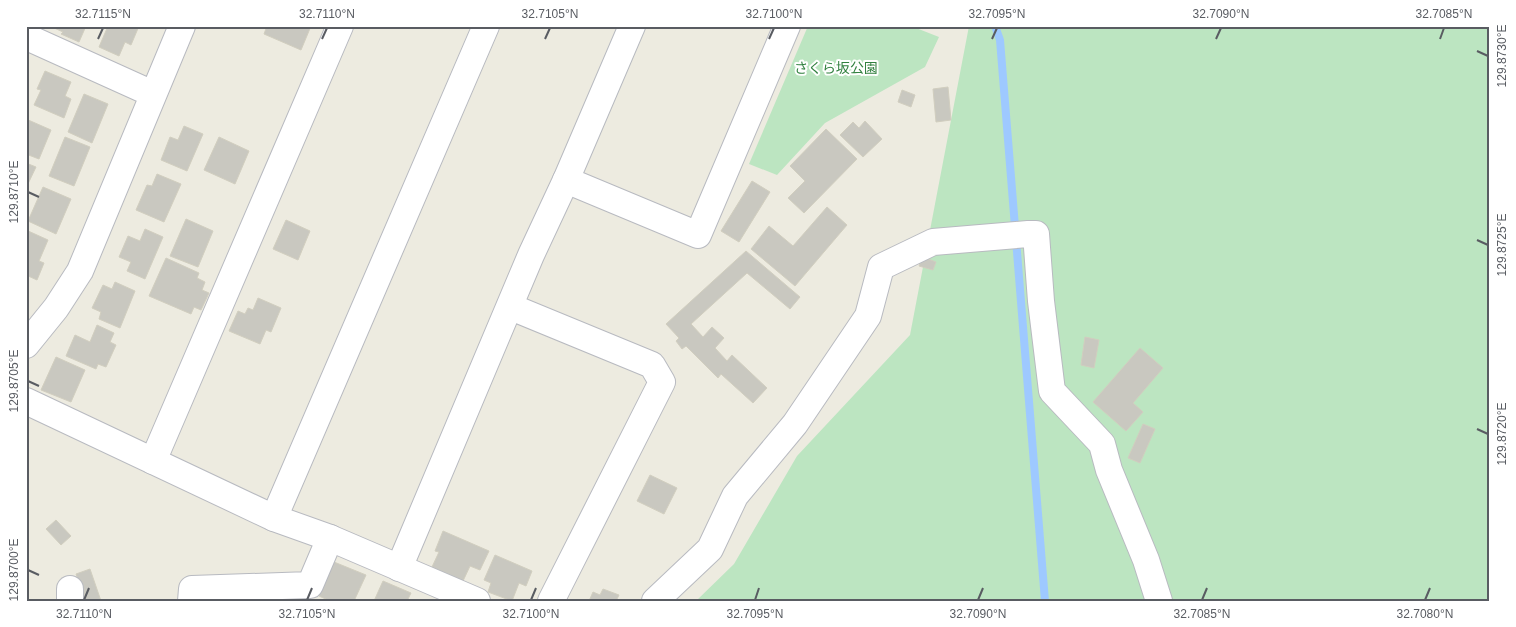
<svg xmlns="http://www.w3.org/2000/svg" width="1516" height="627" font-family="Helvetica,'Noto Sans JP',sans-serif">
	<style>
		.green { fill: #bce5c1 }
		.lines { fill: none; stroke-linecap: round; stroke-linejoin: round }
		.stream { stroke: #9ec9ff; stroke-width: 8 }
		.building { fill: #c9c8c0; stroke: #d1cebf }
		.minor-casing { stroke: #b8bac0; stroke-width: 28 }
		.minor { stroke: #fff; stroke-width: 26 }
		.ticks { fill: none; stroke: #595c62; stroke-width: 2 }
		.labels { text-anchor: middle; stroke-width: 4; stroke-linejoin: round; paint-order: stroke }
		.park-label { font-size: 14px; fill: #328140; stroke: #fff }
		.neatline { fill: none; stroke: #595c62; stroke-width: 2 }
		.ticks-label { font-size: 12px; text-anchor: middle; fill: #595c62 }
	</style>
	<rect width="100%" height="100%" fill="#edebe0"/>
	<g class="green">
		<path d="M808,26H911L939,37L925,67L825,123L777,175L749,164Z"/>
		<path d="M969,26H1490V601H696L734,564L797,456L910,335Z"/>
	</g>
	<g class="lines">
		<path class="stream" d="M995,26L1000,40L1045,601"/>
	</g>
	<g class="building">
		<path d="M86,26L79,42L61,34L63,32L52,27Z"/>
		<path d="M108,26H139L131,45L125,42L119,56L99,47Z"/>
		<path d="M267,26H311L301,50L264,34Z"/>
		<path d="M45,71L71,82L65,96L71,99L64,118L34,105L41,90L37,89Z"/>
		<path d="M948,87L951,120L936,122L933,89Z"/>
		<path d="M902,90L915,95L911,107L898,102Z"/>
		<path d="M84,94L108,104L92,143L68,132Z"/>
		<path d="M26,119L51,130L39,159L26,154Z"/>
		<path d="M865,121L882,139L863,157L840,135L853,122L859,128Z"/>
		<path d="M184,126L203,134L187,171L161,160L170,137L178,140Z"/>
		<path d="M826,129L857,159L804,213L788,198L805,181L790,166Z"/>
		<path d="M65,137L90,147L74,186L49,176Z"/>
		<path d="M219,137L249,151L235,184L204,170Z"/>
		<path d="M26,163L36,167L26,188Z"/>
		<path d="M157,174L181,184L164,222L136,210L147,185L152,186Z"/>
		<path d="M752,181L770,192L739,242L721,231Z"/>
		<path d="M43,187L71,199L56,234L28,221Z"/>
		<path d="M827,207L847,225L795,286L751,249L769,226L793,246Z"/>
		<path d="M186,219L213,231L198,267L170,256Z"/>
		<path d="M286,220L310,231L298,260L273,249Z"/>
		<path d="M145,229L163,237L145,279L127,271L131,262L119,257L128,236L140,241Z"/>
		<path d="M26,230L48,240L39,261L44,263L37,280L26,275Z"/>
		<path d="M746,251L800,297L790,309L747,273L691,324L703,337L712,327L724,338L715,348L727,361L732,355L767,388L753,403L721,374L718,378L686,346L682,349L676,341L679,338L666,324Z"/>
		<path d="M923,257L936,262L933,270L919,266Z"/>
		<path d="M166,258L199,273L197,278L205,282L202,290L209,293L201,310L194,307L191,314L149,296Z"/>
		<path d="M115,282L135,291L120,328L99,319L101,312L92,308L103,285L112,289Z"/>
		<path d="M258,298L281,308L271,332L266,330L260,344L229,331L238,311L245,314L248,308L253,310Z"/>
		<path d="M97,325L114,333L110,342L116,345L106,367L98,364L96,369L66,356L75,335L90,342Z"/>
		<path d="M1085,337L1099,340L1094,368L1081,365Z"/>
		<path d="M1140,348L1163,368L1133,403L1143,412L1126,431L1093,402Z"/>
		<path d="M56,357L85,370L71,402L41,390Z"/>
		<path d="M1143,424L1155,429L1140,463L1128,458Z"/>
		<path d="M650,475L677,488L664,514L637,501Z"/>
		<path d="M56,520L71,536L61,545L46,529Z"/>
		<path d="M443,531L489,551L480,570L470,566L463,581L432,567L439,552L435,551Z"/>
		<path d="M495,555L532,571L526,586L519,583L512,601L488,592L491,583L484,580Z"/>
		<path d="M334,562L366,575L354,601H330L319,596Z"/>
		<path d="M90,569L101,601H81L79,582L76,574Z"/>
		<path d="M383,581L411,593L407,601H374Z"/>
		<path d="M603,589L619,595L616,601H589L593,592L600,595Z"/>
	</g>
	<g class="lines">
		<defs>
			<g id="minor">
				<path d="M29,38L153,94"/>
				<path d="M566,180L698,235L787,26"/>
				<path d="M511,307L652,365L662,382L551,601"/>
				<path d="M26,345L56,308L80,271L182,26"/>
				<path d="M26,401L274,518L330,538L477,601"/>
				<path d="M153,461L340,26"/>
				<path d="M274,518L486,26"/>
				<path d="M399,568L531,255L566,180L632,26"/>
				<path d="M70,589V601"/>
				<path d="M191,601L192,589L310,585L330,538"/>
				<path d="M655,601L710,549L735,496L795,424L868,316L881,267L933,242L1028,234H1036L1041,301L1052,391L1102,444L1109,470L1146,560L1159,601"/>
			</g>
		</defs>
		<use href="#minor" class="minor-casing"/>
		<use href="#minor" class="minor"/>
	</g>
	<path class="ticks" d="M98,39L103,28M322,39L327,28M545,39L550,28M769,39L774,28M992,39L997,28M1216,39L1221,28M1440,39L1444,28M1477,51L1488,56M28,192L39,197M1477,240L1488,245M28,381L39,386M1477,429L1488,434M28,570L39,575M84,600L89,588M307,600L312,588M531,600L536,588M755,600L759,588M978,600L983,588M1202,600L1207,588M1425,600L1430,588"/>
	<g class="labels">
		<g class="park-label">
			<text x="836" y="73">さくら坂公園</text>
		</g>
	</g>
	<rect width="1516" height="627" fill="none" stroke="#ffffff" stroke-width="55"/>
	<rect x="28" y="28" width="1460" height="572" class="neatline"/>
	<g class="ticks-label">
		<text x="103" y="18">32.7115°N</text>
		<text x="327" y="18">32.7110°N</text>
		<text x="550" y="18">32.7105°N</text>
		<text x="774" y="18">32.7100°N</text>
		<text x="997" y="18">32.7095°N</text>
		<text x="1221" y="18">32.7090°N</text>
		<text x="1444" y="18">32.7085°N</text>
		<text transform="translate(1502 56) rotate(-90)" y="4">129.8730°E</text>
		<text transform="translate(14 192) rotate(-90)" y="4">129.8710°E</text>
		<text transform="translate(1502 245) rotate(-90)" y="4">129.8725°E</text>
		<text transform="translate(14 381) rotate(-90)" y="4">129.8705°E</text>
		<text transform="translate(1502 434) rotate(-90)" y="4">129.8720°E</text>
		<text transform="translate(14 570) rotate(-90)" y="4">129.8700°E</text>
		<text x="84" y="618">32.7110°N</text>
		<text x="307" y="618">32.7105°N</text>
		<text x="531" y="618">32.7100°N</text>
		<text x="755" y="618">32.7095°N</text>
		<text x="978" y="618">32.7090°N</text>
		<text x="1202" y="618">32.7085°N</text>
		<text x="1425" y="618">32.7080°N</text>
	</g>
</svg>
